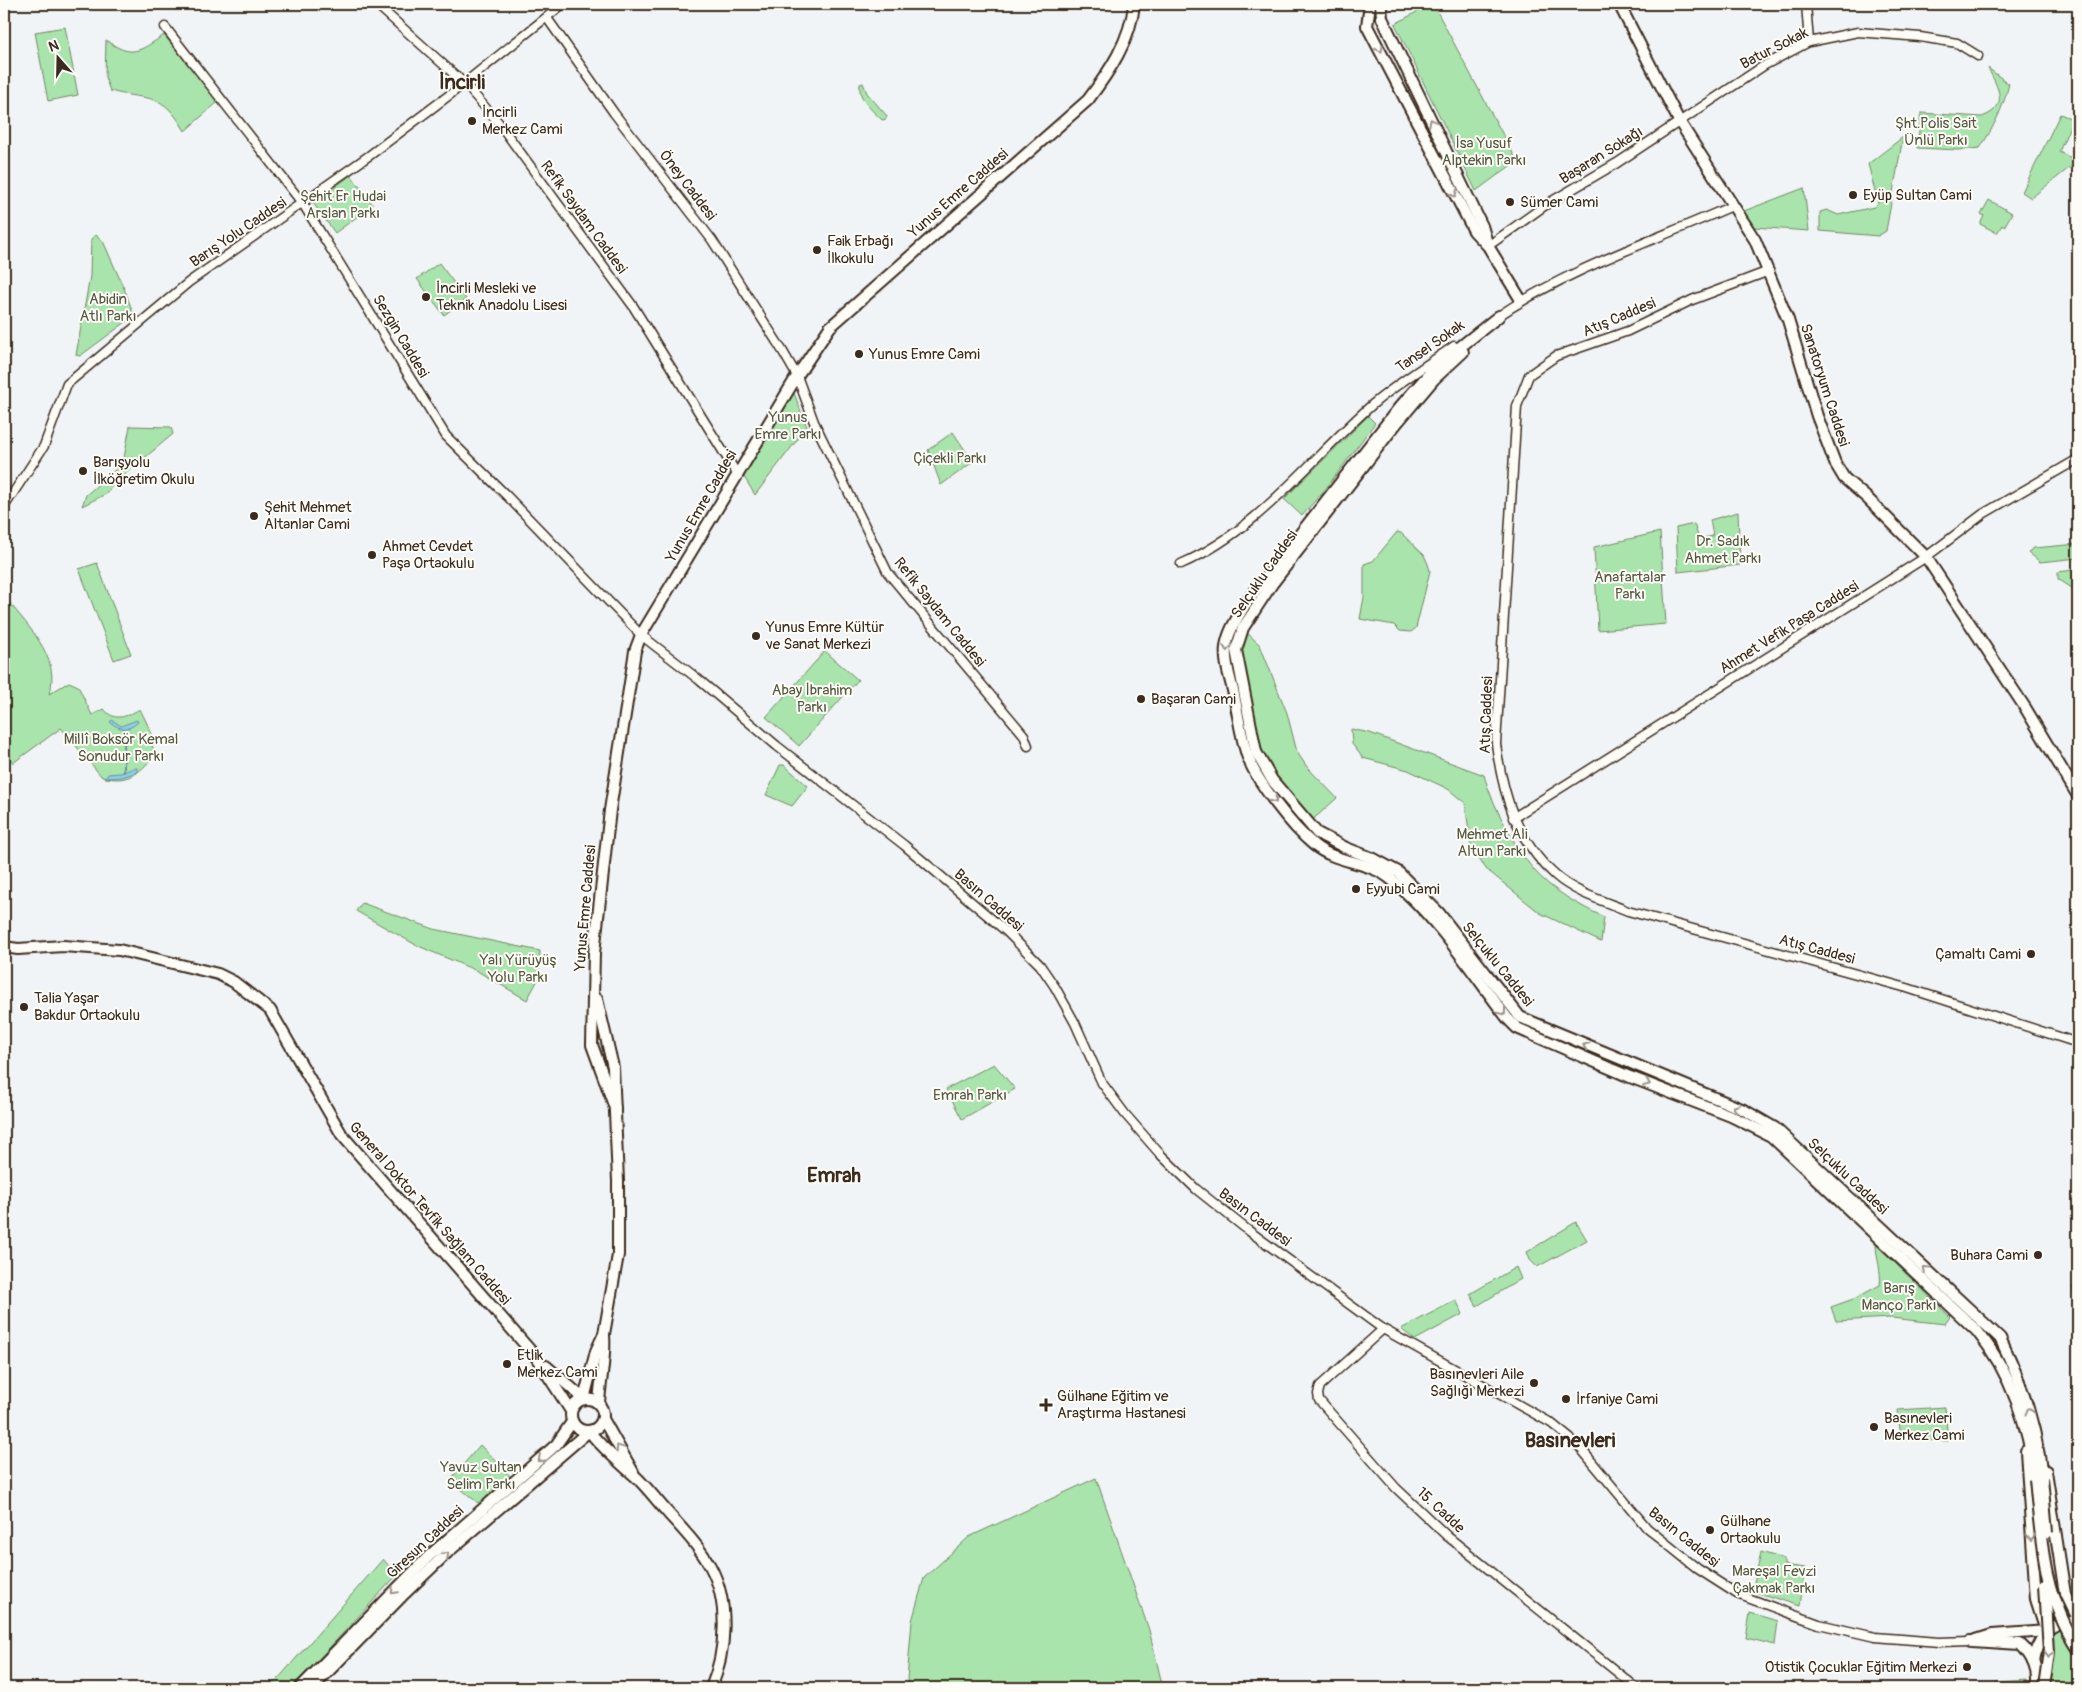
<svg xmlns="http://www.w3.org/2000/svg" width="2082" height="1692" font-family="Pangolin,sans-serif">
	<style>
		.green { fill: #a8e4ab; stroke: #728764 }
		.water { fill: #8cd0ee; stroke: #6c8e9b }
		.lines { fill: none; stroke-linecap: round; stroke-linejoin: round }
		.stream { stroke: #6c8e9b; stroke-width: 2 }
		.minor-casing { stroke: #3b2a1e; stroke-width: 11 }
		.major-casing { stroke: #3b2a1e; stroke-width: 14 }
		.minor { stroke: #fdfcf7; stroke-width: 8 }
		.major { stroke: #fdfcf7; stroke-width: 10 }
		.major-bridge-casing { stroke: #3b2a1e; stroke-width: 14; stroke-linecap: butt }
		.major-bridge { stroke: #fdfcf7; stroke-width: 10 }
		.oneway { stroke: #9c938a }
		.poi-dot { fill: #3b2a1e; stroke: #fdfcf7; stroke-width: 2 }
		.labels { text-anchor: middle; stroke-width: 4; stroke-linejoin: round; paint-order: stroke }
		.street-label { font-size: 15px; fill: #3b2a1e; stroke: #fdfcf7 }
		.poi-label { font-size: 15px; fill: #3b2a1e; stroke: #fdfcf7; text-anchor: start }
		.park-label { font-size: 15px; fill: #565841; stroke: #fdfcf7 }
		.district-label { font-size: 20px; font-weight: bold; fill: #3b2a1e; stroke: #fdfcf7 }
	</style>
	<rect width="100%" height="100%" fill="#f1f4f7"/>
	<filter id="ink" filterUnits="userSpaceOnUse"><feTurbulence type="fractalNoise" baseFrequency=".02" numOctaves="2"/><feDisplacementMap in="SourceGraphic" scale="10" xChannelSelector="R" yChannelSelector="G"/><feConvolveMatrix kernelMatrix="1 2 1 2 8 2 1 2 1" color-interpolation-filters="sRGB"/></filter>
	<g filter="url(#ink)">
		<g class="green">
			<path d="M1431,4H1433L1517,161L1476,191L1395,24Z"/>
			<path d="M65,27L78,95L48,101L35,32Z"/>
			<path d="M164,35L218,102L185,131C161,90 151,102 110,91L105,77L106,40C132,59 140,51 164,35Z"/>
			<path d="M1988,68L2009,84C2003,108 1994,127 1980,148L1958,150L1917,148L1921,113L1982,117C2011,106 1997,87 1988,68Z"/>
			<path d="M863,83L867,93L887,116L886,119L882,120C872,110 858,100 860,84Z"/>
			<path d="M2060,114L2073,119L2059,152L2078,161L2031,198L2022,192Z"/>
			<path d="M1903,137L1886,231L1878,236L1820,231V212L1827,210L1838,215L1874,207L1878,203L1868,164Z"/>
			<path d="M351,175L373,205L335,233L313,203Z"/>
			<path d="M1804,188L1809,231L1754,227L1744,211Z"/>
			<path d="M1989,200L2012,213L2004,227L2002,225L1997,233L1980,224L1984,216L1981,214Z"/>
			<path d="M96,235L103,241L126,293L134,316L80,356L76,355L90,276L91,239Z"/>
			<path d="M439,263L466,299L444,315L417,279Z"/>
			<path d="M792,388L807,427L755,495L741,472Z"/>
			<path d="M1368,416L1375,423L1327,487L1302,516L1284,499Z"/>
			<path d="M130,426L171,427L173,434L115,483L106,494L82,506L86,495L123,463Z"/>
			<path d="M953,432L973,462L941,485L928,450Z"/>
			<path d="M1738,512L1740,565L1678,572L1676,528L1694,524L1699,539L1713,536L1710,520Z"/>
			<path d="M1397,532L1401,533L1424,555L1428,564L1430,571L1416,628L1411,632L1400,631L1394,625L1360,619L1364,597V564L1373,561Z"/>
			<path d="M1660,532L1666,624L1598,630L1594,547Z"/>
			<path d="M2078,544V558L2040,562L2028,552L2034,548Z"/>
			<path d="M97,563L131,654L114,660L79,569Z"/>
			<path d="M2074,570L2075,590L2058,579V572Z"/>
			<path d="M4,596C24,622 63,658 49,694L69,682L78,686L92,715L104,709C115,723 127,716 140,709L156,742L152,746L157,753C140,772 130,784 102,777L61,728L13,763L4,751Z"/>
			<path d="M1244,630L1260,645L1287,713L1297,752L1307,767L1337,798L1308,824L1261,761L1237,659Z"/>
			<path d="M825,651L858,680L799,746L766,717Z"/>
			<path d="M1351,729L1370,733L1484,775C1492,804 1514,846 1534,870C1551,890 1580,906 1604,917L1601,942L1540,913L1486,869L1471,845L1465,803L1448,789L1408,770L1363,758L1352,744Z"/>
			<path d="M780,765H784L808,786L792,806L766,795Z"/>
			<path d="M362,903L434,929L540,951L539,978L527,1000L477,971L416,945L356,911Z"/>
			<path d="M994,1064L1015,1089L962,1119L946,1089Z"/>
			<path d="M1576,1222L1587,1240L1537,1267L1530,1260L1527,1252Z"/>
			<path d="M1876,1244L1950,1317L1945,1324L1891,1318L1836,1321L1831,1307L1856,1298L1880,1285C1882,1271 1876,1258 1876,1244Z"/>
			<path d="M1516,1267L1521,1279L1477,1306L1470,1294Z"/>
			<path d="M2078,1281V1311L2072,1287Z"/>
			<path d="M1456,1300L1463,1314L1415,1340L1401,1329Z"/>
			<path d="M1945,1407L1948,1441L1901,1439L1898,1410Z"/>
			<path d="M480,1445L511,1477L478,1503L450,1480Z"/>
			<path d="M1096,1478L1149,1630L1163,1688H909L907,1679L912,1621L924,1578L969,1537Z"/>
			<path d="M1761,1552L1784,1559V1565L1805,1568L1800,1606L1752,1591Z"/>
			<path d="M383,1559L397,1575L292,1688H270Z"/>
			<path d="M1750,1613L1778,1621L1775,1645L1746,1638Z"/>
			<path d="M2078,1625V1688C2073,1688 2067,1689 2063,1688C2032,1682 2036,1620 2078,1625Z"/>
			<path d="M2027,1680V1688H1996V1682Z"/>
		</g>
		<g class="water">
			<path d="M112,720L121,726L137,720L138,722C128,731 120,730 110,722Z"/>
			<path d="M134,768H137V772L122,777L106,778L108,774L121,773Z"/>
		</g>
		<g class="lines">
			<path class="stream" d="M124,729V772"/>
			<defs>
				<g id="minor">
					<path d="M376,4L464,83L498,122L633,306L737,474"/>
					<path d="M1806,4L1809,42"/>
					<path d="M547,18L614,113L712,240L782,350L797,376L814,422L888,573L1024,735L1028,746"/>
					<path d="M165,27L303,204L446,436L507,496L641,635L698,679L777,746L904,845L1007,932L1040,965L1055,987L1075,1023L1102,1083L1125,1114L1160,1154L1196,1189L1245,1228L1383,1329L1551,1423L1577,1444L1647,1528L1698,1569L1737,1594L1819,1624L1875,1637L1939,1642L1971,1641"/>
					<path d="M1488,246L1547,204L1617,163L1765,65L1809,42L1858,32L1920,37L1957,43L1978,56"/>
					<path d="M1769,271L1692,300L1628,331L1556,356L1529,375L1517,406L1496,744C1503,795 1516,840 1555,875C1575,893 1604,901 1628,911L1907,988L2078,1043"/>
					<path d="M1494,319C1567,269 1651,242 1732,206"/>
					<path d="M4,507L44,446L67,384L189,282L370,155L452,93L563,4"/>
					<path d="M1181,564C1258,531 1311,458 1373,404C1398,383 1427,365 1454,346"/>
					<path d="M1513,818L1926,557L1983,514L2078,459"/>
					<path d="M1383,1329L1320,1386L1318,1394L1319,1400L1396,1488L1447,1536L1637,1688"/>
				</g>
				<g id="major">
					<path d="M1370,4L1367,26L1474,231L1488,246L1521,300"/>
					<path d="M1381,4L1382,18L1482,226L1487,243"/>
					<path d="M1619,4L1679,121L1755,240L1788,320L1817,416L1835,463L1844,478L1867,498L1926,557L2026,709L2078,796"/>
					<path d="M1499,316L1435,367L1398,409L1246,603C1238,617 1228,631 1226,647C1224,663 1231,680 1234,695C1238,715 1241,736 1247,755C1256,781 1292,827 1314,845C1337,864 1369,860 1392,880C1439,919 1471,971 1508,1019L1517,1028L1630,1077L1731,1116L1771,1136L1977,1331C2011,1372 2029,1427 2035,1479"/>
					<path d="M1463,352L1434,379L1396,424L1272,584L1243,628L1236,650L1256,752L1272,780L1317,833L1346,848L1372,858L1398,872L1439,913L1520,1017L1744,1110L1775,1128L2000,1338C2022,1382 2037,1429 2042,1478"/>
					<path d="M4,947L18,949L63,946L119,950L218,974L234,982L270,1010L342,1135L536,1357L571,1411"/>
					<path d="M615,1108L592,1045L594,953L610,810L635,651L641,635L797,376L830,327L1088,100C1109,72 1131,40 1134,4"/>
					<path d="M546,1366L584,1399"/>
					<circle cx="587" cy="1415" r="16"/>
					<path d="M584,1399L596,1351L604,1334L618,1255V1181L613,1067L597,999"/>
					<path d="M599,1404C600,1381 606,1358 604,1335"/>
					<path d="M603,1419L633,1472"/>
					<path d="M589,1431C604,1450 618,1461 635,1476C647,1487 657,1501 668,1513C683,1530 699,1546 710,1566C730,1602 726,1652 711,1688"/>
					<path d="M2026,1451L2036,1599L2046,1630"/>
					<path d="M2046,1471L2065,1594L2078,1621"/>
					<path d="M1976,1640L1992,1635L2047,1631"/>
					<path d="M1971,1641L2020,1644C2032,1655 2040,1672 2036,1688"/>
					<path d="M2033,1662C2036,1642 2048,1624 2070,1622"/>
					<path d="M300,1688L429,1556L556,1445L572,1422"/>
					<path d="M312,1688L402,1596L448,1552L589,1431"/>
				</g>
			</defs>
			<use href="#minor" class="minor-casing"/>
			<use href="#major" class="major-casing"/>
			<use href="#minor" class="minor"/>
			<use href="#major" class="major"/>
			<defs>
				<g id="major-bridge">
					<path d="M2042,1478L2047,1533"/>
					<path d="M2035,1479C2041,1539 2043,1597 2078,1649"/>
					<path d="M2044,1688L2049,1652L2045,1585"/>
				</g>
			</defs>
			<use href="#major-bridge" class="major-bridge-casing"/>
			<use href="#major-bridge" class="major-bridge"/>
		</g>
		<defs><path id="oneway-chevron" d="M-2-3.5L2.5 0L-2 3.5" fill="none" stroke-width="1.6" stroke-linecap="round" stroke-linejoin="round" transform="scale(1.25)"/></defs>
		<g class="oneway">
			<use href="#oneway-chevron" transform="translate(1380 49) rotate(63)"/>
			<use href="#oneway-chevron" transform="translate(1432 122) rotate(-116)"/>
			<use href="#oneway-chevron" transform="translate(1454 194) rotate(63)"/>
			<use href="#oneway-chevron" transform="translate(1227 648) rotate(95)"/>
			<use href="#oneway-chevron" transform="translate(1274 800) rotate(51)"/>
			<use href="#oneway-chevron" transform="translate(1503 1012) rotate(53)"/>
			<use href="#oneway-chevron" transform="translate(1586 1046) rotate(-157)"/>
			<use href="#oneway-chevron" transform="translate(1647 1083) rotate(22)"/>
			<use href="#oneway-chevron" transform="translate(1736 1108) rotate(-158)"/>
			<use href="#oneway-chevron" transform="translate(1926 1269) rotate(-138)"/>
			<use href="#oneway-chevron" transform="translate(2029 1411) rotate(-105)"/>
			<use href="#oneway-chevron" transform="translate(619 1448) rotate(-124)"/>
			<use href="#oneway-chevron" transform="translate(541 1459) rotate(137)"/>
			<use href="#oneway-chevron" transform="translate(2031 1537) rotate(87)"/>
			<use href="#oneway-chevron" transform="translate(446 1555) rotate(-43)"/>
			<use href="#oneway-chevron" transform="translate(394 1591) rotate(135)"/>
			<use href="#oneway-chevron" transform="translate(2048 1655) rotate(91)"/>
		</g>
	</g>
	<g class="poi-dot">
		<circle cx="472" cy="121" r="5"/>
		<circle cx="1853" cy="195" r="5"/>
		<circle cx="1510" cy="202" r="5"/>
		<circle cx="817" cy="250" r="5"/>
		<circle cx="426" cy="297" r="5"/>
		<circle cx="859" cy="354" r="5"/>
		<circle cx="83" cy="471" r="5"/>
		<circle cx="254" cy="516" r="5"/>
		<circle cx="372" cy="555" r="5"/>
		<circle cx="756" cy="636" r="5"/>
		<circle cx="1141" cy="699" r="5"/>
		<circle cx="1356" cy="889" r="5"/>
		<circle cx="2031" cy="954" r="5"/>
		<circle cx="24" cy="1007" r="5"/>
		<circle cx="2038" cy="1255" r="5"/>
		<circle cx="507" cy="1364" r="5"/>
		<circle cx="1534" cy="1383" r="5"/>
		<circle cx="1566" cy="1399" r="5"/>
		<path d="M1043.5 1397.5h5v5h5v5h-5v5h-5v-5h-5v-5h5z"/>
		<circle cx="1874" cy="1427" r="5"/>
		<circle cx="1710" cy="1530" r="5"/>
		<circle cx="1967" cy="1667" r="5"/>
	</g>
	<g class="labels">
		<g class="street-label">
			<text transform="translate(1774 48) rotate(-27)" y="5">Batur Sokak</text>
			<text transform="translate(1601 155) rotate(-32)" y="5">Başaran Sokağı</text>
			<text transform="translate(688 185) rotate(53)" y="5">Öney Caddesi</text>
			<text transform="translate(958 193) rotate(-41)" y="5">Yunus Emre Caddesi</text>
			<text transform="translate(584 217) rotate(54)" y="5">Refik Saydam Caddesi</text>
			<text transform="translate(238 232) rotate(-34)" y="5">Barış Yolu Caddesi</text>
			<text transform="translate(1619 317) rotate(-23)" y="5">Atış Caddesi</text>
			<text transform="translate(401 336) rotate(59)" y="5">Sezgin Caddesi</text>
			<text transform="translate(1430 346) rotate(-35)" y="5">Tansel Sokak</text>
			<text transform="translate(1825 385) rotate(72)" y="5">Sanatoryum Caddesi</text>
			<text transform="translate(701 506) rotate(-60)" y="5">Yunus Emre Caddesi</text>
			<text transform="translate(1264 574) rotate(-55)" y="5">Selçuklu Caddesi</text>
			<text transform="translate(940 612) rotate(51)" y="5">Refik Saydam Caddesi</text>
			<text transform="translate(1789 627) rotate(-32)" y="5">Ahmet Vefik Paşa Caddesi</text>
			<text transform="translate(1486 715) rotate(-88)" y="5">Atış Caddesi</text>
			<text transform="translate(989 900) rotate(41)" y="5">Basın Caddesi</text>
			<text transform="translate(585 908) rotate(-85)" y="5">Yunus Emre Caddesi</text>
			<text transform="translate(1817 949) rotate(15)" y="5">Atış Caddesi</text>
			<text transform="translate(1498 964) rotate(51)" y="5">Selçuklu Caddesi</text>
			<text transform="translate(1848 1176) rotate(43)" y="5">Selçuklu Caddesi</text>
			<text transform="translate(430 1213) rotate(49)" y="5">General Doktor Tevfik Sağlam Caddesi</text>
			<text transform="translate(1255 1217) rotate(37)" y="5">Basın Caddesi</text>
			<text transform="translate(1441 1510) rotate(43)" y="5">15. Cadde</text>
			<text transform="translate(1684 1537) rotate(39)" y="5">Basın Caddesi</text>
			<text transform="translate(425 1542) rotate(-43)" y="5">Giresun Caddesi</text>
		</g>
		<g class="poi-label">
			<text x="482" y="117">İncirli<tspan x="482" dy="17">Merkez Cami</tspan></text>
			<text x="1863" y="200">Eyüp Sultan Cami</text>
			<text x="1520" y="207">Sümer Cami</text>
			<text x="827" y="246">Faik Erbağı<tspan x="827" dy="17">İlkokulu</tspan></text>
			<text x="436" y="293">İncirli Mesleki ve<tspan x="436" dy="17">Teknik Anadolu Lisesi</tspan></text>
			<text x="869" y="359">Yunus Emre Cami</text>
			<text x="93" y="467">Barışyolu<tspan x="93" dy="17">İlköğretim Okulu</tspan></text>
			<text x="264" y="512">Şehit Mehmet<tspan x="264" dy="17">Altanlar Cami</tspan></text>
			<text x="382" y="551">Ahmet Cevdet<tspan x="382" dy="17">Paşa Ortaokulu</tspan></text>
			<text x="766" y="632">Yunus Emre Kültür<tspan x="766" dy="17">ve Sanat Merkezi</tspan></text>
			<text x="1151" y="704">Başaran Cami</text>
			<text x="1366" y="894">Eyyubi Cami</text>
			<text x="2021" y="959" text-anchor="end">Çamaltı Cami</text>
			<text x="34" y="1003">Talia Yaşar<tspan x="34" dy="17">Bakdur Ortaokulu</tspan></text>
			<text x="2028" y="1260" text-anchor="end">Buhara Cami</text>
			<text x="517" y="1360">Etlik<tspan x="517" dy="17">Merkez Cami</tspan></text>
			<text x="1524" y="1379" text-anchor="end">Basınevleri Aile<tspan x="1524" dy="17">Sağlığı Merkezi</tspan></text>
			<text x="1057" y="1401">Gülhane Eğitim ve<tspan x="1057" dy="17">Araştırma Hastanesi</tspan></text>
			<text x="1576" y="1404">İrfaniye Cami</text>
			<text x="1884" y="1423">Basınevleri<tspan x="1884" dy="17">Merkez Cami</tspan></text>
			<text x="1720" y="1526">Gülhane<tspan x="1720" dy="17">Ortaokulu</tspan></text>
			<text x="1957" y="1672" text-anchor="end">Otistik Çocuklar Eğitim Merkezi</text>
		</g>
		<g class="park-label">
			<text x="1936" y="128">Şht.Polis Sait<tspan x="1936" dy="17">Ünlü Parkı</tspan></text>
			<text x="1484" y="148">İsa Yusuf<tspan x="1484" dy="17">Alptekin Parkı</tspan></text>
			<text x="343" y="201">Şehit Er Hudai<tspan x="343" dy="17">Arslan Parkı</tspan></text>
			<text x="108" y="304">Abidin<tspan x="108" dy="17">Atlı Parkı</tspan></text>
			<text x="788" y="422">Yunus<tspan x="788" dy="17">Emre Parkı</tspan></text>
			<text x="950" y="463">Çiçekli Parkı</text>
			<text x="1723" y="546">Dr. Sadık<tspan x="1723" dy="17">Ahmet Parkı</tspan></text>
			<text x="1630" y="582">Anafartalar<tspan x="1630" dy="17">Parkı</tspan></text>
			<text x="812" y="695">Abay İbrahim<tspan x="812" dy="17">Parkı</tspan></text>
			<text x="121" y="744">Millî Boksör Kemal<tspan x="121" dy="17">Sonudur Parkı</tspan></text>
			<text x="1492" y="839">Mehmet Ali<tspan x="1492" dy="17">Altun Parkı</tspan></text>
			<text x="518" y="965">Yalı Yürüyüş<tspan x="518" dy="17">Yolu Parkı</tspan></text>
			<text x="970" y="1100">Emrah Parkı</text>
			<text x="1899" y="1293">Barış<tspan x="1899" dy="17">Manço Parkı</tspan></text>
			<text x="481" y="1472">Yavuz Sultan<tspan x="481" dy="17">Selim Parkı</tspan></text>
			<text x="1774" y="1576">Mareşal Fevzi<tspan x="1774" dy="17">Çakmak Parkı</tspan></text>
		</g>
		<g class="district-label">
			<text x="462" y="89">İncirli</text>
			<text x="834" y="1182">Emrah</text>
			<text x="1570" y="1447">Basınevleri</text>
		</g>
	</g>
	<rect width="2082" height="1692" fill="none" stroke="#fdfcf7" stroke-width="20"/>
	<rect x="10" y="10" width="2062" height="1672" fill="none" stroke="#3b2a1e" stroke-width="2" filter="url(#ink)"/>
	<g transform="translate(58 58) rotate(340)" stroke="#fdfcf7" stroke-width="4" paint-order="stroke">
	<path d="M0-4L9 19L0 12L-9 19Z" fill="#3b2a1e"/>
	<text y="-8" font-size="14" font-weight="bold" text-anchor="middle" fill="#3b2a1e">N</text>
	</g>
</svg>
